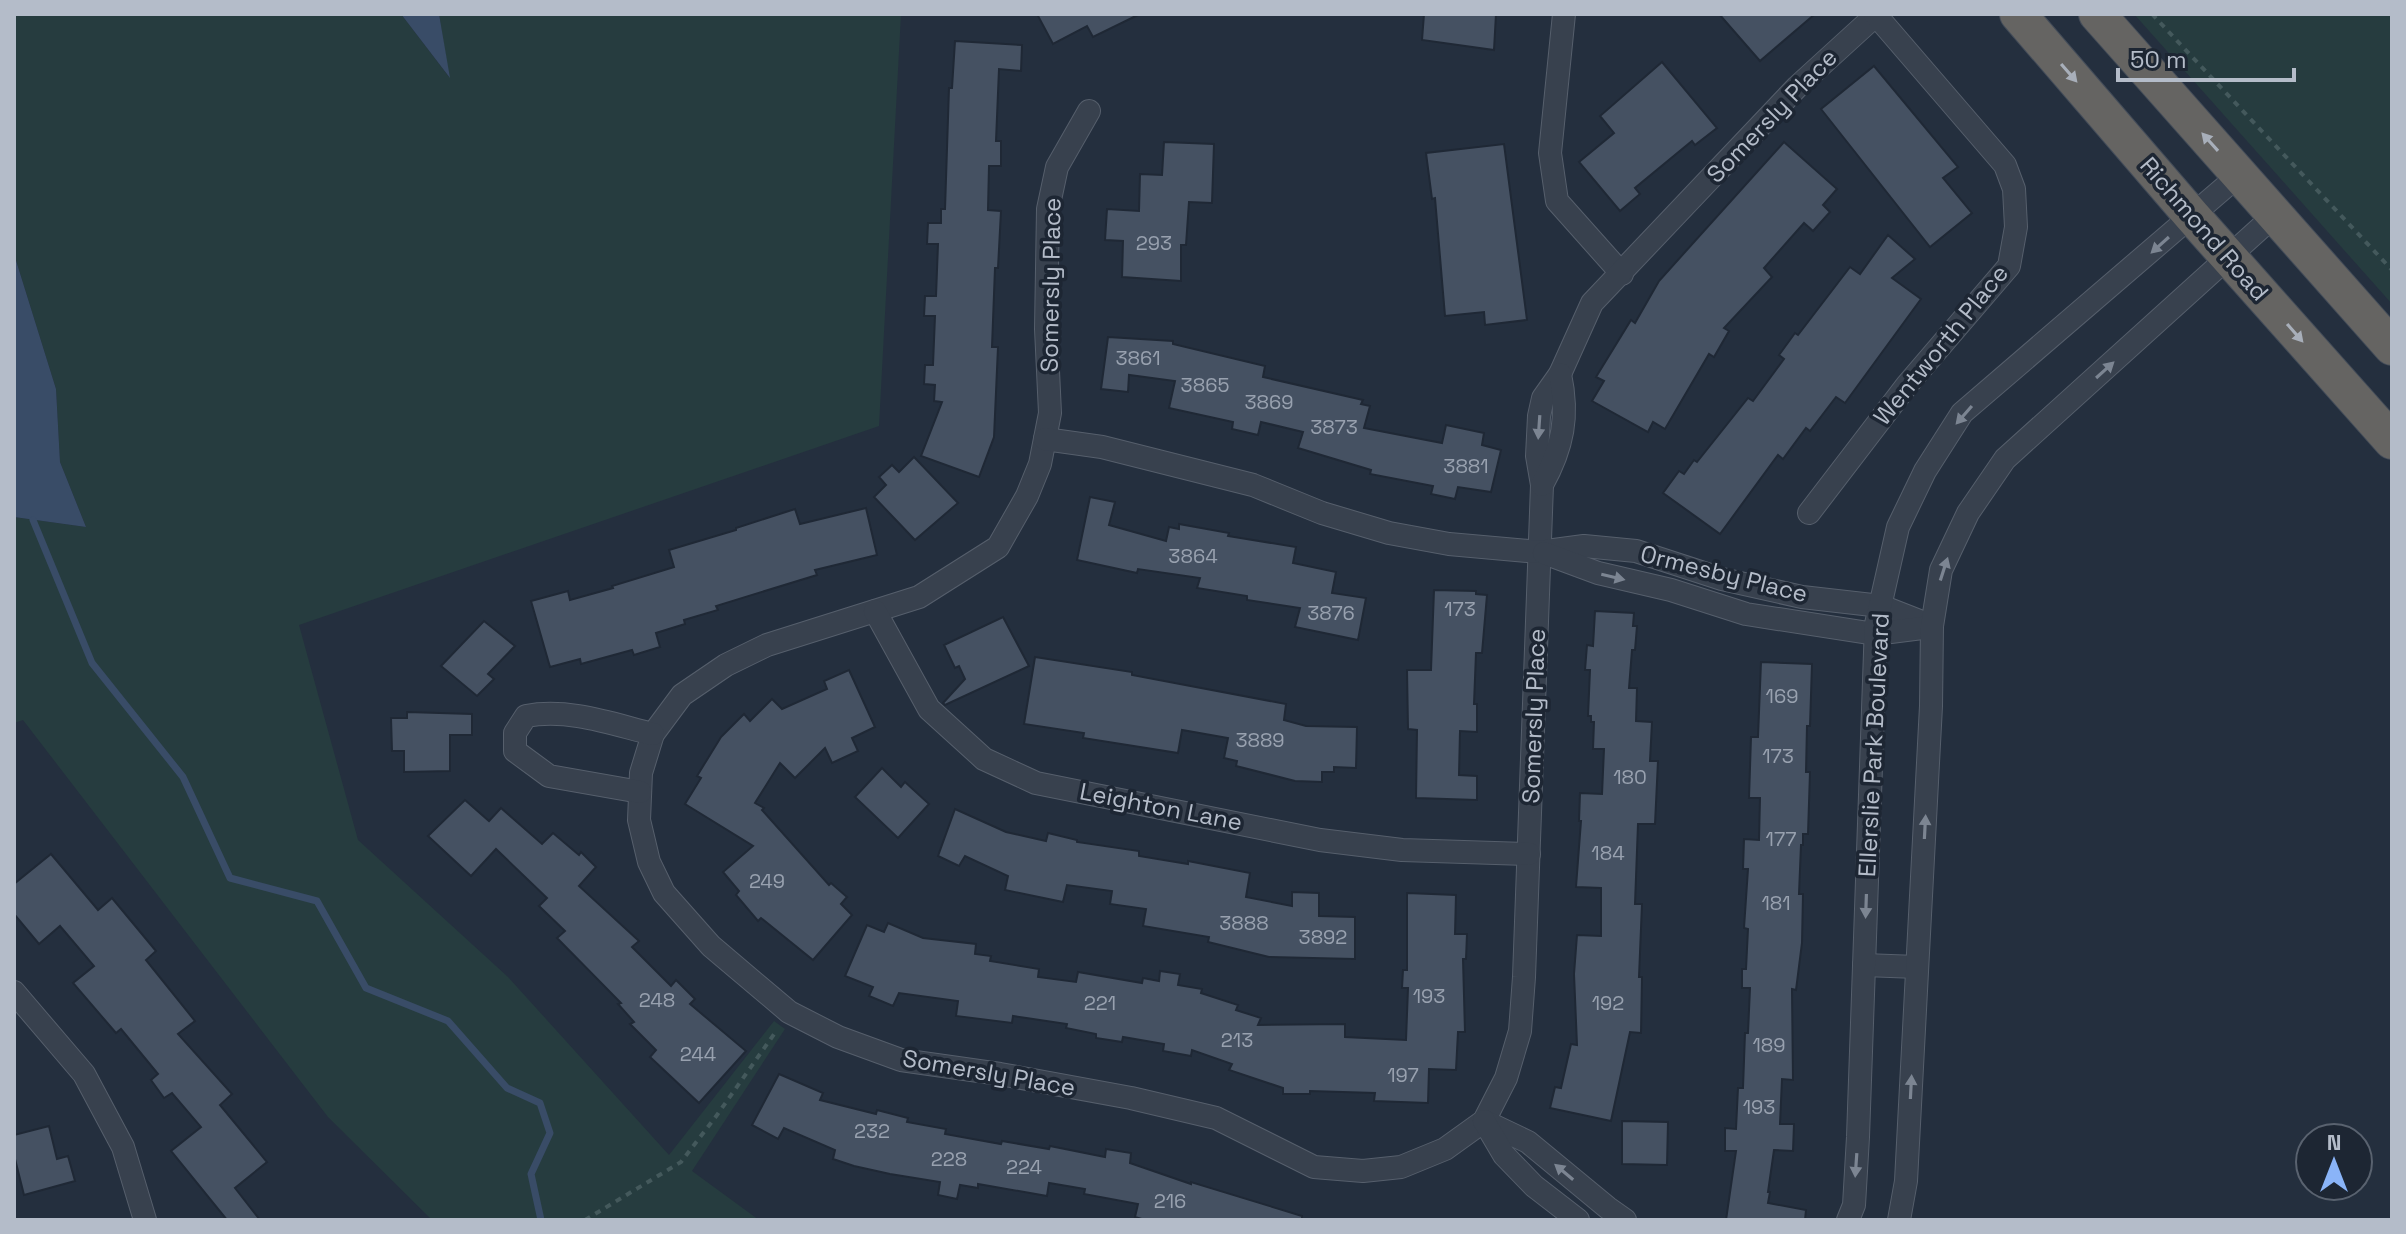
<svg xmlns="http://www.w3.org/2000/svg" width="2406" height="1234" font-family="'Space Grotesk',sans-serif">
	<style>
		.green { fill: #263c3f }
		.water { fill: #394c67 }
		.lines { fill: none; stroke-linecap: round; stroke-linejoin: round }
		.stream { stroke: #394c67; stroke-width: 7 }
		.building { fill: #455162; stroke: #1f2835; stroke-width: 2 }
		.minor-casing { stroke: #565f6c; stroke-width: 24 }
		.trunk-casing { stroke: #434c59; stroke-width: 38 }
		.path { stroke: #44595c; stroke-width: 4; stroke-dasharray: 6 6; stroke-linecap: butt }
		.minor { stroke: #38414e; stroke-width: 22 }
		.trunk { stroke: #656462; stroke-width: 36 }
		.oneway { fill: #a8afba }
		.oneway2 { fill: #7c8592 }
		.labels { text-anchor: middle; stroke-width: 7; stroke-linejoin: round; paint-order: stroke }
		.number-label { font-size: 20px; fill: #98a1af }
		.street-label { font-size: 24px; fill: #b4bcc9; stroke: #1d2633 }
	</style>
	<rect width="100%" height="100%" fill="#242f3e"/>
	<g class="green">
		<path d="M14,14H401L449,77L439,14H901L879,426L299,625L358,840L508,977L669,1155L774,1021L785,1029L692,1171L759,1220H432L328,1117L23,720L14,723V517L86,527L60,462L56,389L14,254Z"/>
		<path d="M2134,14H2392V304Z"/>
	</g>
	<g class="water">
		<path d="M401,14H439L450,78Z"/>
		<path d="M14,254L56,389L60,462L86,527L14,517Z"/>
	</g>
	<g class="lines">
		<path class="stream" d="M33,520L92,663L183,777L230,878L317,901L366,988L448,1021L507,1088L540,1103L550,1133L531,1174L541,1220"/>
	</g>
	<g class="building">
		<path d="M1037,14H1140L1093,37L1087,26L1053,44Z"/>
		<path d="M1424,14H1496L1494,50L1422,40Z"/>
		<path d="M1719,14H1815L1760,61Z"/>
		<path d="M955,41L1022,45L1021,71L999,69L996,141H1001V166H989L988,210L1001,211L998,268H995L992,347H998L994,437L979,477L921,456L942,402L934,401L935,385L924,384L925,365H933L935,316H924L925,296H936L938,244H927L928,223H941V209H945L949,88H952Z"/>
		<path d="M1662,62L1717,128L1695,145L1692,141L1635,188L1640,194L1620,211L1579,162L1614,133L1600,116Z"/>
		<path d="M1874,66L1958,167L1943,178L1972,213L1930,247L1821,109Z"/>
		<path d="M1164,142L1214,144L1212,203L1189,202L1186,245H1181V281L1122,277L1123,241L1105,240L1107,209L1139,211L1140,174L1162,175Z"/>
		<path d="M1784,142L1837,189L1823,205L1830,212L1813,231L1804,223L1764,268L1772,277L1724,328L1729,331L1714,357L1709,354L1665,429L1653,422L1648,432L1592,401L1604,381L1596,377L1631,320L1635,323L1659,281Z"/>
		<path d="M1504,144L1527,320L1485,325L1484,312L1445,316L1435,198L1432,199L1426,153Z"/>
		<path d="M1888,235L1915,259L1892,278L1921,299L1845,403L1836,397L1810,431L1806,428L1783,459L1778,455L1720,534L1663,493L1679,471L1684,474L1694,460L1697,462L1748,398L1753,401L1784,359L1779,355L1795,333L1798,335L1850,267L1860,274Z"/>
		<path d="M1108,337L1173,341V344L1265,366L1263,377L1363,400L1361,404L1370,406L1364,428L1442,443L1446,425L1484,433L1482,445L1501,450L1491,492L1458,487L1455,499L1431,494L1433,486L1370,474L1371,470L1298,448L1303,432L1261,422L1258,435L1232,429L1233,422L1169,408L1175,381L1129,375L1128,392L1101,389Z"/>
		<path d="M914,457L958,503L915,540L874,497L886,485L879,477L892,465L899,472Z"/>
		<path d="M1090,497L1115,502L1109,525L1166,541L1169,527L1179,529V524L1229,533L1228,536L1296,547L1293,563L1336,572L1332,593L1366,598L1358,640L1295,627L1300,608L1247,600V596L1197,588L1200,578L1138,569L1137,573L1077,560Z"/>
		<path d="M866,508L877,555L815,570L817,575L716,606L718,610L684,620L685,624L656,633L660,647L634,655L632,650L581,664L580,659L550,667L531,601L568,591L570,600L613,588L612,586L674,567L669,550L736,530V528L795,509L800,524Z"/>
		<path d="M1434,590L1476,591V594L1487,595L1482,653H1476L1474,704H1477V732L1460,731L1459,775L1477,776V800L1416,798L1417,730L1408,729L1407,670H1431Z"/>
		<path d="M1595,611L1634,613L1633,626H1637L1635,650H1632L1629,688H1637L1636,721L1652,722L1650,761H1658L1655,824H1638L1635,904H1642L1639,977H1642L1641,1033L1630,1032L1611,1121L1550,1108L1555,1087L1561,1088L1571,1044L1577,1045L1574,974L1577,935L1601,936V888L1576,887L1581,821H1579L1580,793L1602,794L1604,749H1593L1594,722H1591V716H1588L1590,670H1585L1587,645L1593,646Z"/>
		<path d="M1003,617L1029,666L945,705L943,703L965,679L959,666L955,668L944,645Z"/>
		<path d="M484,621L515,646L488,674L494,679L477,696L441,666Z"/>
		<path d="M1035,657L1132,672V675L1286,704L1284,720L1306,726L1357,727L1356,768L1334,767V772H1322V782L1295,781L1236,766L1237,761L1224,758L1228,738L1182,730L1178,753L1083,738L1084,733L1024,724Z"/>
		<path d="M1761,662L1812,664L1810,726H1807L1806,772H1810L1808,834H1803V845H1801L1799,894H1803L1802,943L1796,990L1792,989L1793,1080L1782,1079L1780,1124H1794L1793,1151L1774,1150L1768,1192H1770L1768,1203L1806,1210L1805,1220H1726L1736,1151H1725V1128L1736,1129L1738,1088H1743L1745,1033H1748L1750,988H1742V969H1746L1748,929L1744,928L1748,869H1743L1744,839L1759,840L1760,798H1749L1751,737H1758Z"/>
		<path d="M849,670L875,727L852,738L858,751L832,763L825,748L795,778L780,763L755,803L764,808L762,810L829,885L831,883L847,897L841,904L852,915L813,960L761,918L758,921L736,895L739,891L723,872L753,846L685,804L701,778L697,776L721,737L744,714L750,721L772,699L782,709L827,689L824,681Z"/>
		<path d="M407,712L472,714V735H450V771L404,772V751H392L391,718H407Z"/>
		<path d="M882,768L901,787L905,782L929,804L898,838L855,797Z"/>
		<path d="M465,800L489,821L501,808L542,844L553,833L579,855L581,852L596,867L579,886L639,941L632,947L671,986L676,980L695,999L690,1004L746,1051L699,1103L650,1057L656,1050L630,1024L634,1022L618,1004L621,1003L557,938L565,931L539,906L547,898L496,849L471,876L428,836Z"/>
		<path d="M955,809L1006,832L1046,841L1048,833L1077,840V842L1139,851V856L1188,864V861L1250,873L1246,897L1292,906V892L1319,893V916L1355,917V959L1269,957L1208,942L1209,937L1143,926L1146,909L1110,904L1112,891L1067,885L1063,902L1005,890L1008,876L965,856L959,866L938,856Z"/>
		<path d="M51,854L98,910L112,898L156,951L146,960L195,1021L178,1034L232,1094L220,1105L267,1162L235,1188L260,1220H227L171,1151L201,1127L172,1093L164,1098L151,1080L158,1074L121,1029L116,1033L73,983L94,966L60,926L39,944L14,914V884Z"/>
		<path d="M1407,893L1456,895L1455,934H1467L1466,959H1463L1465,1032H1458L1456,1070L1429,1069L1428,1103L1374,1101L1375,1093L1310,1091V1094H1283V1088L1229,1070L1232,1064L1192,1050L1191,1056L1163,1051L1164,1044L1123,1037L1122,1042L1096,1038V1034L1066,1028L1067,1024L1013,1016L1012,1023L956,1016L958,1001L899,993L893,1006L869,996L873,987L845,976L867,925L884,932L888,923L923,938L976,944L975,954L991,956L990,961L1039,969L1038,977L1076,982L1078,972L1142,983L1143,978L1159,981L1160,971L1180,974L1178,985L1202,989L1201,993L1238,1005L1236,1010L1261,1018L1258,1025L1345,1024V1037L1406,1040L1408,988H1402L1403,970H1407Z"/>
		<path d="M779,1074L823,1093L820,1100L876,1114L877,1110L908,1118L907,1122L946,1129L945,1134L1001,1144L1002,1141L1049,1149L1050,1146L1105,1157L1106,1149L1131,1153L1130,1163L1191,1184V1182L1302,1216V1220H1145L1135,1217L1138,1204L1084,1194L1085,1189L1049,1183L1047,1196L978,1184V1188L960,1185L957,1199L938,1195L940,1182L890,1174L854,1166L833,1159L835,1150L784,1128L778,1139L752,1125Z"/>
		<path d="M1622,1121L1668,1122L1667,1165L1622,1164Z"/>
		<path d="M49,1126L57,1159L68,1156L75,1181L24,1195L14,1155V1135Z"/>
	</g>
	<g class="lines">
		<defs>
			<g id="minor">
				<path d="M1564,14L1550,153L1557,201L1622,274"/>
				<path d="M1089,111L1057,167L1048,209L1046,329L1050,413L1040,464L1027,496L998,547L919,597L767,645L726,665L682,695L653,734L641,773L639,820L649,862L664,893L711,946L789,1012L838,1037L901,1060L1000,1074L1131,1098L1216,1118L1314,1167L1363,1171L1401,1167L1445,1149L1484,1121L1506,1078L1520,1031L1524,977L1542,485L1537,456L1539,416L1543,398L1560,374L1592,303L1797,87L1876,15"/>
				<path d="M1045,439L1102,447L1253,485L1322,513L1389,533L1449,544L1539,552L1584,546L1636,551L1722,579L1802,597L1881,606L1932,626"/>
				<path d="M1542,485C1563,447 1569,416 1560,374"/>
				<path d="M1809,513L1907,385L2009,266L2016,227L2014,189L2005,165L1875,14"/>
				<path d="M1544,553L1598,573L1671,590L1746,614L1875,634L1930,627"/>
				<path d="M875,611L929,709L984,759L1036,783L1320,840L1402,850L1529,854"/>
				<path d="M640,792L549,776L515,751V733L526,716C569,708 612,724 653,734"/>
				<path d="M1864,965L1917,967"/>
				<path d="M14,992L84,1074L123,1147L145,1220"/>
				<path d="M1484,1121L1528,1142L1608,1208L1625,1220"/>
				<path d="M1484,1121L1504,1155L1534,1186L1578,1220"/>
				<path d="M1848,1220L1854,1205L1858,1137L1876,624L1898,527L1925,471L1962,413L2239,175"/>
				<path d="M1899,1220L1906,1181L1931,706L1932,626L1941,570L1968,513L2005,459L2276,214"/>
			</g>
			<g id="trunk">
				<path d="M2018,14L2192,216L2392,441"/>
				<path d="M2097,14L2392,347"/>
			</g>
		</defs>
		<use href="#minor" class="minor-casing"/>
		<use href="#trunk" class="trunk-casing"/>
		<g class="path">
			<path d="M2152,14L2392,270"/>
			<path d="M585,1220L681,1162L717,1115L777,1030"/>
		</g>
		<use href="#minor" class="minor"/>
		<use href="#trunk" class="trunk"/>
	</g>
	<defs><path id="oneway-solid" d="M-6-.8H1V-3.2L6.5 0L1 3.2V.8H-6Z" transform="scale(2)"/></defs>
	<g class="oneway">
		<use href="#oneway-solid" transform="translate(2069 73) rotate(49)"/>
		<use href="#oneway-solid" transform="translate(2210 142) rotate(-132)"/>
		<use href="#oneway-solid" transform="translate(2295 333) rotate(49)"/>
	</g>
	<g class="oneway2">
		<use href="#oneway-solid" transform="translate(2160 245) rotate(138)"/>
		<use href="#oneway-solid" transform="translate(2105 370) rotate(-42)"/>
		<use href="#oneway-solid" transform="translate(1964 415) rotate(131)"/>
		<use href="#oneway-solid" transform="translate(1539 427) rotate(94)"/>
		<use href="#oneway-solid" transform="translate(1944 569) rotate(-72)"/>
		<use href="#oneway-solid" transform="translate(1613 577) rotate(13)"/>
		<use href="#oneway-solid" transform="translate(1925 827) rotate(-87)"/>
		<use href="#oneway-solid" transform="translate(1866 906) rotate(92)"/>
		<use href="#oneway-solid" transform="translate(1911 1087) rotate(-87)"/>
		<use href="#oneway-solid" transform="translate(1856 1165) rotate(94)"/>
		<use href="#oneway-solid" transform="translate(1564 1172) rotate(-140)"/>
	</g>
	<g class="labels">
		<g class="number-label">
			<text x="1154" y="250">293</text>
			<text x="1138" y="365">3861</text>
			<text x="1205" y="392">3865</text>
			<text x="1269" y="409">3869</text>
			<text x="1334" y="434">3873</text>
			<text x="1466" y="473">3881</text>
			<text x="1193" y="563">3864</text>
			<text x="1460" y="616">173</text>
			<text x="1331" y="620">3876</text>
			<text x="1782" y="703">169</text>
			<text x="1260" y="747">3889</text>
			<text x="1778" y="763">173</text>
			<text x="1630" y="784">180</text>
			<text x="1781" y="846">177</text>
			<text x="1608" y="860">184</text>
			<text x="767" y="888">249</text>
			<text x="1776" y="910">181</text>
			<text x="1244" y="930">3888</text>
			<text x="1323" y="944">3892</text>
			<text x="1429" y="1003">193</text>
			<text x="657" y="1007">248</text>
			<text x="1100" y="1010">221</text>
			<text x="1608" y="1010">192</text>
			<text x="1237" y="1047">213</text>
			<text x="1769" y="1052">189</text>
			<text x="698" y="1061">244</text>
			<text x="1403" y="1082">197</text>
			<text x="1759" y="1114">193</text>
			<text x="872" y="1138">232</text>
			<text x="949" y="1166">228</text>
			<text x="1024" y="1174">224</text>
			<text x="1170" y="1208">216</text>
		</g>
		<g class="street-label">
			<text transform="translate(1772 116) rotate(-46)" y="8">Somersly Place</text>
			<text transform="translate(2204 229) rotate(49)" y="8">Richmond Road</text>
			<text transform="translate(1051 285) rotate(-89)" y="8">Somersly Place</text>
			<text transform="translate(1941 345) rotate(-51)" y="8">Wentworth Place</text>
			<text transform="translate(1724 574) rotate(14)" y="8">Ormesby Place</text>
			<text transform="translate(1534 716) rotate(-88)" y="8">Somersly Place</text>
			<text transform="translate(1874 745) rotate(-87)" y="8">Ellerslie Park Boulevard</text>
			<text transform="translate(1161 807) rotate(11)" y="8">Leighton Lane</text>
			<text transform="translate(989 1073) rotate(10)" y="8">Somersly Place</text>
		</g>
	</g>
	<rect width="2406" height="1234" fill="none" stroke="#b4bcc9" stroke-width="32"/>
	<g transform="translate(2334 1162)"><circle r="38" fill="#1d2633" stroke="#59626f" stroke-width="2"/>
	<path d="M0-6L14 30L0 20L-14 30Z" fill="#8ab4f8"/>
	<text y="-12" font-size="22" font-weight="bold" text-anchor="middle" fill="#b4bcc9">N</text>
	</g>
	<path d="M2118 68v12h176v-12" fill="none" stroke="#b4bcc9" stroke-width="4"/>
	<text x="2130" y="68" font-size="24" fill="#b4bcc9" stroke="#1d2633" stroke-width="6" paint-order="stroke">50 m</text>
</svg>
